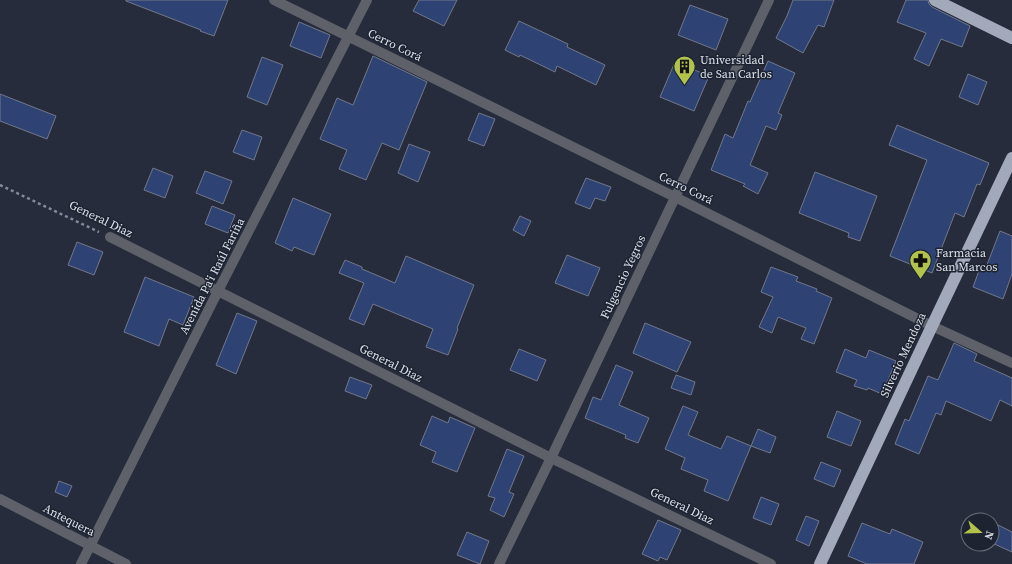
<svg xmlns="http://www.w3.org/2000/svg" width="1012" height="564" font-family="'Source Serif 4',serif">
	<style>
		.building { fill: #2f4274; stroke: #71788a }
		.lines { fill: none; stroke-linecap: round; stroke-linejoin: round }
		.path { stroke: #848996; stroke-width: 2.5; stroke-dasharray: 3 3; stroke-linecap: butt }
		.minor { stroke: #5e6169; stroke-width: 10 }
		.highway { stroke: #a1a9bb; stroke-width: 12 }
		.labels { text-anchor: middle; stroke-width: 3; stroke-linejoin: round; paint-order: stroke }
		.street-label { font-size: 12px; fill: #dde1eb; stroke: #1d2331 }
		.poi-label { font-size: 12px; fill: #dde1eb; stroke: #1d2331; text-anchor: start }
	</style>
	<rect width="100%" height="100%" fill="#262c3b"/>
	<g class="building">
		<path d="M126,0H228L214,36L200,31L201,30L126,1Z"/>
		<path d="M419,0H457L444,26L413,11Z"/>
		<path d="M793,0H834L824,27L818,25L803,53L776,38L787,16Z"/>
		<path d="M906,0H928L929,4L932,7L970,26L962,47L941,39L929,66L914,59L926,33L897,22Z"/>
		<path d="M690,5L728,19L716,50L678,35Z"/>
		<path d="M519,21L568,44L567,47L605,65L596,85L557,66L555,72L520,55L519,57L505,50Z"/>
		<path d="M299,22L330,35L321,58L290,46Z"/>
		<path d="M373,56L427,82L399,150L382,143L366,180L339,169L347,150L320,139L337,98L353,105Z"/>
		<path d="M262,57L283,65L267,105L247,97Z"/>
		<path d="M768,61L795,73L778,113L782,115L776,130L766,126L750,165L768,173L758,194L743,186L745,184L711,170L725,134L733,138L748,101L750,102Z"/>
		<path d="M675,62L709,76L694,111L660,97Z"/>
		<path d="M968,74L987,82L978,105L959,97Z"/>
		<path d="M0,94L56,116L47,139L0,121Z"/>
		<path d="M479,113L495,119L484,146L468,140Z"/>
		<path d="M897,125L989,163L980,185L977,184L964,217L955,213L932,273L890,256L927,160L889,145Z"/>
		<path d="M242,130L262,137L254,160L233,152Z"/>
		<path d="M409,144L430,152L418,182L398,173Z"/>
		<path d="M153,168L173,176L165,198L144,190Z"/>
		<path d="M205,171L232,181L223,204L196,193Z"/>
		<path d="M815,172L877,196L860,241L848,237L849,233L799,213Z"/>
		<path d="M586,178L611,187L605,201L595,198L590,209L575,203Z"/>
		<path d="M293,198L331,214L314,255L294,247L292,251L275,243Z"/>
		<path d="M212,206L235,215L228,233L205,224Z"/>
		<path d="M520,216L531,221L524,236L513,230Z"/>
		<path d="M1000,231L1012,236V274L1003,299L973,287L980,268L985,270Z"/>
		<path d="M77,242L103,252L94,275L68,265Z"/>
		<path d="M567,255L600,268L588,296L555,283Z"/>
		<path d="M406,256L474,285L457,328L458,329L448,355L426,347L433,329L373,304L364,325L349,319L364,283L339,273L345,260L362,267V269L395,283Z"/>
		<path d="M771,267L798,277L796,281L817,289L816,291L832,298L814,344L801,339L806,328L778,317L772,333L759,327L773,297L761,292Z"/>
		<path d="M145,277L194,297L183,325L169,319L159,346L124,332Z"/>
		<path d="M237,313L257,321L236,374L216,365Z"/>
		<path d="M645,323L691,342L677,372L633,353Z"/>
		<path d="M954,343L977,354L974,361L1012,378V406L1000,400L991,421L946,401L941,415L936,413L919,454L895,444L905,419L909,421L928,376L938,380Z"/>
		<path d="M519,349L546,360L537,381L510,370Z"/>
		<path d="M845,349L866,358L869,350L896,361L882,394L868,388L867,390L854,386L857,380L836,372Z"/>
		<path d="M616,365L633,372L619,405L649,418L638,443L625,438L626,435L585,418L593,397L601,400Z"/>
		<path d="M676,375L695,382L691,395L671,388Z"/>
		<path d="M350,377L372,385L366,399L345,391Z"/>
		<path d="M683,406L698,412L688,435L721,449L727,436L751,446L728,501L704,491L708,480L681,469L685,458L665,449Z"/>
		<path d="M837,411L861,421L851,446L827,437Z"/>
		<path d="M432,416L448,423L450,417L475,428L457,472L432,462L436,452L420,445Z"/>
		<path d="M758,429L776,437L770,453L751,446Z"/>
		<path d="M507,449L524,456L509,492L514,494L504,517L490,510L495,498L488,496Z"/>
		<path d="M821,462L841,470L834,487L814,479Z"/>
		<path d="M59,481L72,486L67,497L55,492Z"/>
		<path d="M761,497L779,504L771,525L753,518Z"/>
		<path d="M806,516L819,521L809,546L796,540Z"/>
		<path d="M658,520L681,530L667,560L660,557L658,561L642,554Z"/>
		<path d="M862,523L890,534L892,529L923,542L914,564H867L848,556Z"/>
		<path d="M998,525L1012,532V552L992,543V538Z"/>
		<path d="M467,532L489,541L480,564L457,555Z"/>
	</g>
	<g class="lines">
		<path class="path" d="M0,185L99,232"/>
		<g class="minor">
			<path d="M274,0L675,197L932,326L1012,363"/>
			<path d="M110,237L551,458L771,564"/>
			<path d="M0,499L126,564"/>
			<path d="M81,564L218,291L367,0"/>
			<path d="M499,564L551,458L769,0"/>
		</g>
		<g class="highway">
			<path d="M935,0L1012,38"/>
			<path d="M820,564L932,326L1012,158"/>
		</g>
	</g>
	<defs>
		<symbol id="building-pin" viewBox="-11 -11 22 30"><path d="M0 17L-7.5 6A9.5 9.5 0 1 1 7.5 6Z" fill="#b2c34c" stroke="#1d2331"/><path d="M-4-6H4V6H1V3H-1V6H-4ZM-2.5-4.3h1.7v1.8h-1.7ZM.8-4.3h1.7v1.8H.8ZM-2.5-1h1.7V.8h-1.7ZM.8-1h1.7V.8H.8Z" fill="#111"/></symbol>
		<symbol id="pharmacy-pin" viewBox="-11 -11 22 30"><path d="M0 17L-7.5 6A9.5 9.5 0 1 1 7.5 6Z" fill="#b2c34c" stroke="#1d2331"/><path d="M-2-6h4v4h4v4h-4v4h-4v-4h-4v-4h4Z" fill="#111"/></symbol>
	</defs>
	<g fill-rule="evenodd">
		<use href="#building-pin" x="672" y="54" width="25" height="34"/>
		<use href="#pharmacy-pin" x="908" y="248" width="25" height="34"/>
	</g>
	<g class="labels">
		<g class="street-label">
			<text transform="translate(395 45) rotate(26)" y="4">Cerro Corá</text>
			<text transform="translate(686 188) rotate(26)" y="4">Cerro Corá</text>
			<text transform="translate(101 219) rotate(26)" y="4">General Diaz</text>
			<text transform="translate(212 276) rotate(-63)" y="4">Avenida Pa'i Raúl Fariña</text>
			<text transform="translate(623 277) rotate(-65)" y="4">Fulgencio Yegros</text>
			<text transform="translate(903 355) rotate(-65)" y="4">Silverio Mendoza</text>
			<text transform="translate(391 363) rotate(27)" y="4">General Diaz</text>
			<text transform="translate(682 506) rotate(26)" y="4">General Diaz</text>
			<text transform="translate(69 520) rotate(27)" y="4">Antequera</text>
		</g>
		<g class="poi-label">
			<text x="700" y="64">Universidad<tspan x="700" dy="14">de San Carlos</tspan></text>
			<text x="936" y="257">Farmacia<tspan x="936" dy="14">San Marcos</tspan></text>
		</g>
	</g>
	<g transform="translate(980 532) rotate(110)"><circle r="19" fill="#1d2331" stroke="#6a6f7b"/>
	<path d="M0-3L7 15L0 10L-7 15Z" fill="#b2c34c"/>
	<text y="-6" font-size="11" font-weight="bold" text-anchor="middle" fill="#dde1eb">N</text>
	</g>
</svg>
